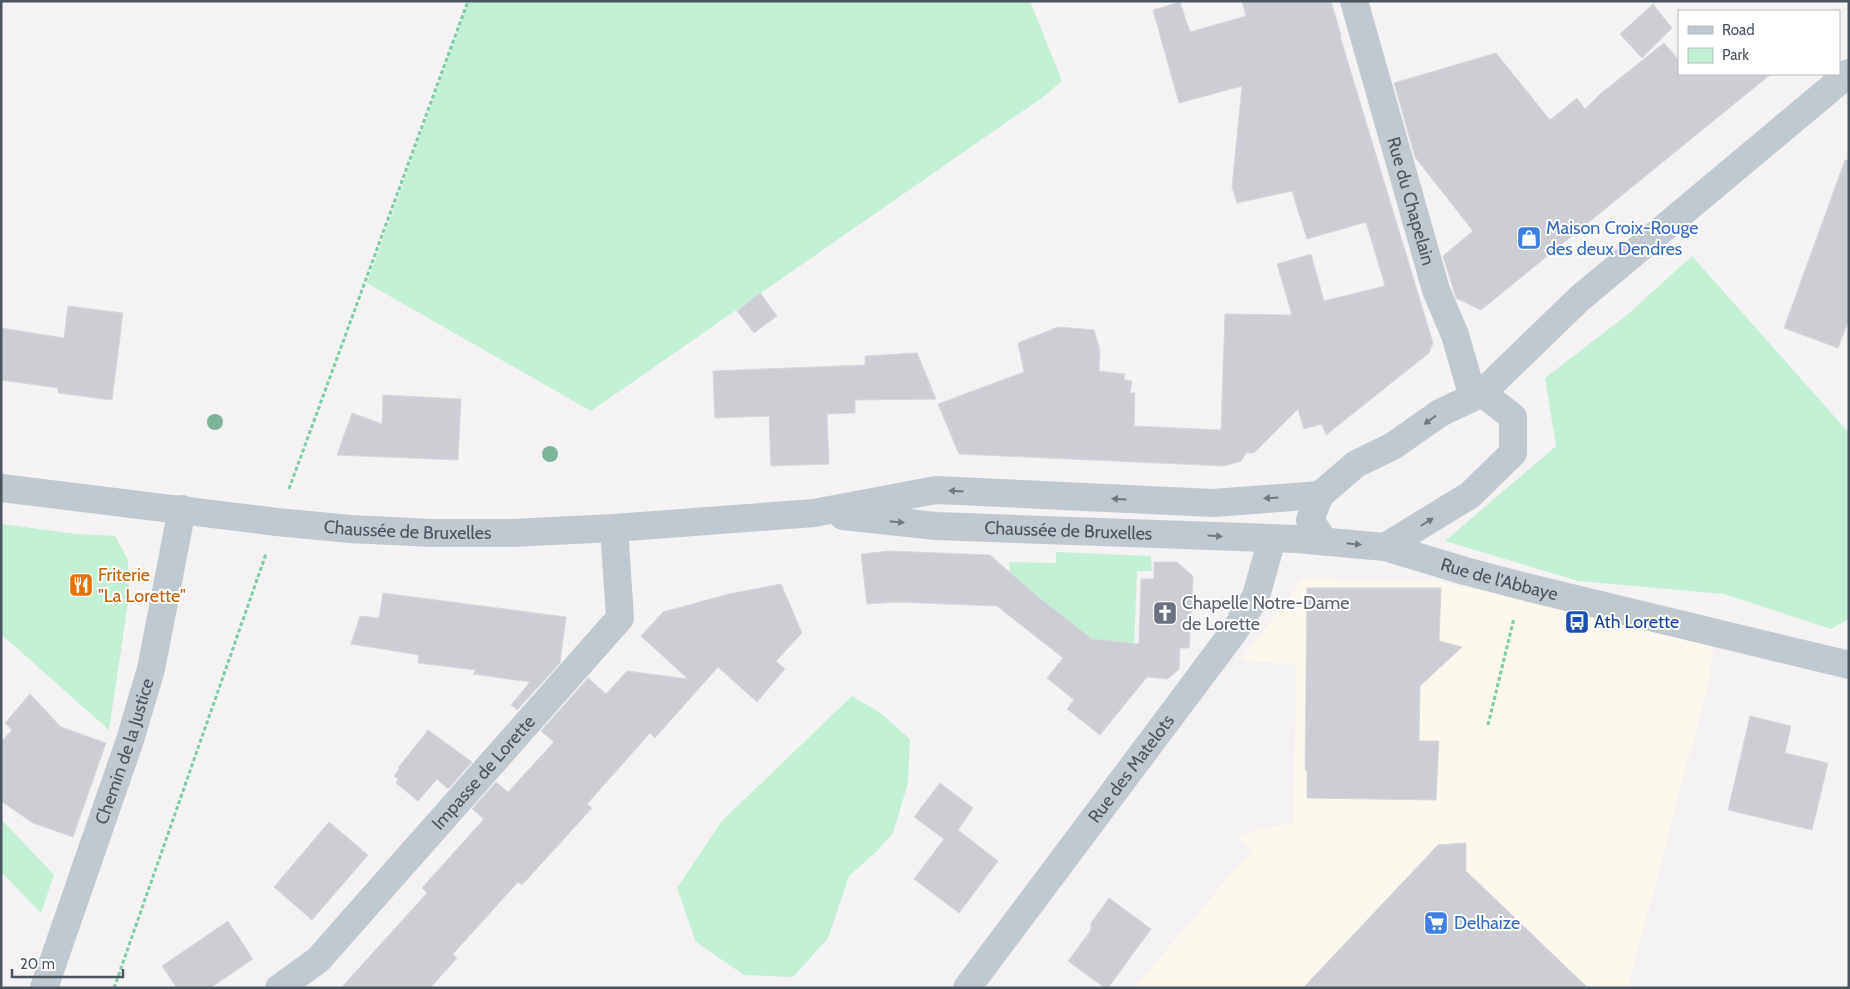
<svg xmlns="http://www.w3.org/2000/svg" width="1850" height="989" font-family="Cabin,sans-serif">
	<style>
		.commercial { fill: #fcf8ee }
		.green { fill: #c3efd4 }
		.building { fill: #ccced4; stroke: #d6d8dd }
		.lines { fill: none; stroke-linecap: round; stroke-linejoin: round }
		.path { stroke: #7ccca5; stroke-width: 3; stroke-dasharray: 4 2.5; stroke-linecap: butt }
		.minor { stroke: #c0c9d0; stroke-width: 28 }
		.tree { fill: #7db398 }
		.oneway { fill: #6d7881 }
		.labels { text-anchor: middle; stroke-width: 4; stroke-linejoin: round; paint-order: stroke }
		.street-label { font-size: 18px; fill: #4a555f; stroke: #fff }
		.shop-label { font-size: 18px; fill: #366cbe; stroke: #fff; text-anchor: start }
		.food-label { font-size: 18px; fill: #c56008; stroke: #fff; text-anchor: start }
		.worship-label { font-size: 18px; fill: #5b616d; stroke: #fff; text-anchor: start }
		.transit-label { font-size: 18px; fill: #164399; stroke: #fff; text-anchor: start }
	</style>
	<rect width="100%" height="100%" fill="#f4f2f2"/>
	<path class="commercial" d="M1298,579L1434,580L1462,587L1715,637L1709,680L1628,988H1134L1252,850L1238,837L1255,830L1294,823L1296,665L1241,660L1296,588Z"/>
	<g class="green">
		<path d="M469,1H1030L1062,81L1043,97L591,411L367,283Z"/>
		<path d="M1692,256L1849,433V619L1831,629L1724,594L1578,581L1445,541L1556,446L1545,378L1627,315Z"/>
		<path d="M1,524L77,534L115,536L128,560L129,596L109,730L1,634Z"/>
		<path d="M1056,552L1151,556L1152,571H1137L1134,650L1119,665L1010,577L1009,562L1056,563Z"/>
		<path d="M852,696L879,712L910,739L908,783L893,833L877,851L849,876L828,938L793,977L744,975L696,942L677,888L722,821Z"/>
		<path d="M1,819L54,875L41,913L1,872Z"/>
	</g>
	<g class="building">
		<path d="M1242,1H1331L1341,35L1340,36L1433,343L1429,353L1326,435L1322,424L1304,429L1298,409L1254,453H1246L1241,461L1224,466L959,454L938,404L1024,372L1018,343L1058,327L1094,330L1100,350L1099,371L1125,374L1124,380L1132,381L1130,393H1135L1134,426L1221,430L1225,314L1292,315L1277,264L1311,254L1324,301L1385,286L1366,222L1307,239L1292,191L1237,203L1232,187L1242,86L1179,103L1153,10L1180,2L1190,32L1246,16Z"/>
		<path d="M1653,4L1672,28L1642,58L1620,34Z"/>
		<path d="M1664,43L1679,60V74H1771L1481,310L1456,298L1443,256L1473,231L1415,157L1394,83L1496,53L1550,120L1577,98L1585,109L1599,95Z"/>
		<path d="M1845,160H1849V319L1838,348L1784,328Z"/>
		<path d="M760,293L777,316L754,333L737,311Z"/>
		<path d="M68,306L123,313L112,400L58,393V388L1,380V328L64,338Z"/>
		<path d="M917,353L936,399L855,400V413L827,414L829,464L771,466L769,416L715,418L713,371L865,365V356Z"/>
		<path d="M383,395L461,399L458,460L337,455L352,413L382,424Z"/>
		<path d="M889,551L990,555L1037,596L1092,639L1139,644L1141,579H1154V562H1177L1193,576L1189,648H1180L1179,669L1168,679L1147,677L1100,735L1067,709L1074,700L1047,678L1063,658L997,606L896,602L867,604L861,554Z"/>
		<path d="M781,584L802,633L776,661L785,669L757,702L718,667L655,738L650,733L587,804L592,808L522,885L518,882L453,954L457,958L430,988H341L427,893L422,888L484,819L472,809L496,782L508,792L554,742L541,731L588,678L606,694L627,671L688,679L641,636L663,612L729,594Z"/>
		<path d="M1307,588H1441L1439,641L1462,647L1420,686L1419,741H1439L1436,800L1307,798V770H1305Z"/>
		<path d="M383,593L566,617L560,663L517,710L511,705L530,682L473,674L476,670L418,663L419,655L351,644L360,616L379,618Z"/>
		<path d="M30,694L61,727L106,743L73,837L33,823L1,801V742L12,730L5,723Z"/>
		<path d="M1750,716L1791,726L1785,753L1828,763L1812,830L1728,810Z"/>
		<path d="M428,730L472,762L448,789L437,779L418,801L396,783L398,779L394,776L399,769L398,768Z"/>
		<path d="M940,783L973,808L958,830L998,861L959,913L914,879L944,839L914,817Z"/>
		<path d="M329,822L368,855L312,920L274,887Z"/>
		<path d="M1466,843V871L1588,988H1303L1438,845Z"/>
		<path d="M1109,898L1151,929L1108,988H1105L1068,961L1091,930V923Z"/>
		<path d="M228,921L253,959L210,988H177L162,966Z"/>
	</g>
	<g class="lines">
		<g class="path">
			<path d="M289,489L468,1"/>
			<path d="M1488,725L1514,618"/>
			<path d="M114,988L266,554"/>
		</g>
		<g class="minor">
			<path id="s1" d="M1354,1L1436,290L1455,335L1473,397"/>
			<path id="s2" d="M1,488L277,522L350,529L433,533H512L614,528L814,513L936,490L1213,503L1320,495"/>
			<path id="s3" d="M843,516L936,526L1296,539L1385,547L1465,571L1522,586L1849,665"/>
			<path d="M1324,541L1310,520L1320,495L1356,464L1393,446L1440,413L1482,393L1579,299L1849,73"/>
			<path d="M1385,547L1470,495L1513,453V417L1482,393"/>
			<path id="s4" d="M44,988L130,740L151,669L182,509"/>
			<path id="s5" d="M279,988L318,960L620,618L614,528"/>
			<path id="s6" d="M967,988L1235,630L1256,596L1272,539"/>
		</g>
	</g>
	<g class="tree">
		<circle cx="215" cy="422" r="8"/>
		<circle cx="550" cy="454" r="8"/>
	</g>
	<defs><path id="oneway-solid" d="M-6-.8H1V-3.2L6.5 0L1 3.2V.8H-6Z" transform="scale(1.25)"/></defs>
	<g class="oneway">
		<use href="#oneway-solid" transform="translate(1430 420) rotate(144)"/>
		<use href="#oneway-solid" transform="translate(956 491) rotate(-177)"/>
		<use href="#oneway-solid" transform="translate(1271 498) rotate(176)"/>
		<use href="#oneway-solid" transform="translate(1119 499) rotate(-177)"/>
		<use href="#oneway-solid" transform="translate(897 522) rotate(6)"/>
		<use href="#oneway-solid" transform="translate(1427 522) rotate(-32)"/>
		<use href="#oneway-solid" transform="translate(1215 536) rotate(3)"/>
		<use href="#oneway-solid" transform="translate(1354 544) rotate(6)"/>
	</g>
	<defs>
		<symbol id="shop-square" viewBox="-11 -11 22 22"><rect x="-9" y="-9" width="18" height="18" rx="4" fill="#3f7fe0" stroke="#fff"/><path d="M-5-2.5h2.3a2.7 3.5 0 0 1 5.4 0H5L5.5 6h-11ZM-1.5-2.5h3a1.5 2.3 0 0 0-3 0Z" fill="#fff"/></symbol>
		<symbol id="restaurant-square" viewBox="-11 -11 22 22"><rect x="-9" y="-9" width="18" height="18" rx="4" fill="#e8710a" stroke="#fff"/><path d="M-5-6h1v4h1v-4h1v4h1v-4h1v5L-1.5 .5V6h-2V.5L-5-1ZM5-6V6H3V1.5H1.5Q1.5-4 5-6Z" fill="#fff"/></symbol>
		<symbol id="church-square" viewBox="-11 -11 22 22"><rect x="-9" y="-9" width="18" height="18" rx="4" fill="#6b7280" stroke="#fff"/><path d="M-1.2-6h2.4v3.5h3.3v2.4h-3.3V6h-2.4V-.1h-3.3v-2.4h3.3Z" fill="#fff"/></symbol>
		<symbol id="bus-square" viewBox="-11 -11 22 22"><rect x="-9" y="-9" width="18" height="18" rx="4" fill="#1a4fb4" stroke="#fff"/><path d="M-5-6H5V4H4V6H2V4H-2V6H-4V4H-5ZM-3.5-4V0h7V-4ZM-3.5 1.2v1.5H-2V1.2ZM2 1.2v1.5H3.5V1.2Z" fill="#fff"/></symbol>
		<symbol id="supermarket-square" viewBox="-11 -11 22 22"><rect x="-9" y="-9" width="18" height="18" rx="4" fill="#3f7fe0" stroke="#fff"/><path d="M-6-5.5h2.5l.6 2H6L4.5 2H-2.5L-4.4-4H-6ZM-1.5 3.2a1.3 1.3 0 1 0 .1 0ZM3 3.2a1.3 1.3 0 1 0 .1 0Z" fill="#fff"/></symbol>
	</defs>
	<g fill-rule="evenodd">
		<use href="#shop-square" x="1515" y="224" width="28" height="28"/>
		<use href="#restaurant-square" x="67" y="571" width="28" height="28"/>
		<use href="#church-square" x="1151" y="599" width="28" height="28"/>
		<use href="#bus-square" x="1563" y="608" width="28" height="28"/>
		<use href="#supermarket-square" x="1422" y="909" width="28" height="28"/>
	</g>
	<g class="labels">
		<g class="street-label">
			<text dy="6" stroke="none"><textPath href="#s1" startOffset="208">Rue du Chapelain</textPath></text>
			<text dy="6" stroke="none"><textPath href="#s2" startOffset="409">Chaussée de Bruxelles</textPath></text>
			<text dy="6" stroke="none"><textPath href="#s3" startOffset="226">Chaussée de Bruxelles</textPath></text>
			<text dy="6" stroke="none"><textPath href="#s3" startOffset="662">Rue de l'Abbaye</textPath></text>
			<text dy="6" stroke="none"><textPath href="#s4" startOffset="250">Chemin de la Justice</textPath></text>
			<text dy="6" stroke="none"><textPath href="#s6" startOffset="274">Rue des Matelots</textPath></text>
			<text dy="6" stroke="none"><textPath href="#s5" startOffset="298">Impasse de Lorette</textPath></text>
		</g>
		<g class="shop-label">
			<text x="1546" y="234">Maison Croix-Rouge<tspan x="1546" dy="21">des deux Dendres</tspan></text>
			<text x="1454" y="929">Delhaize</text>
		</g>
		<g class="food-label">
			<text x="98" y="581">Friterie<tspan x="98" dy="21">"La Lorette"</tspan></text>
		</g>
		<g class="worship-label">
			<text x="1182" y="609">Chapelle Notre-Dame<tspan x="1182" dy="21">de Lorette</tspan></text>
		</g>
		<g class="transit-label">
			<text x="1594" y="628">Ath Lorette</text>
		</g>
	</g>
	<rect width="1850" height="989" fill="none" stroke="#4a555f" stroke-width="5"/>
	<rect x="1678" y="10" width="162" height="65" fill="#ffffff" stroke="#b7bbbf"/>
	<rect x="1688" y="26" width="25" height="8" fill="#c0c9d0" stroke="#b7bbbf"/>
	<text x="1722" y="35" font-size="15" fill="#4a555f">Road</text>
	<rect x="1688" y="48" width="25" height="15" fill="#c3efd4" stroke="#b7bbbf"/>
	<text x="1722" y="60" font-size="15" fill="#4a555f">Park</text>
	<path d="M12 969v8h111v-8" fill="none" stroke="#4a555f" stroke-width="2.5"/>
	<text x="20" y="969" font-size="15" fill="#4a555f" stroke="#ffffff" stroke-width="4" paint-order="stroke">20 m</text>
</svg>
